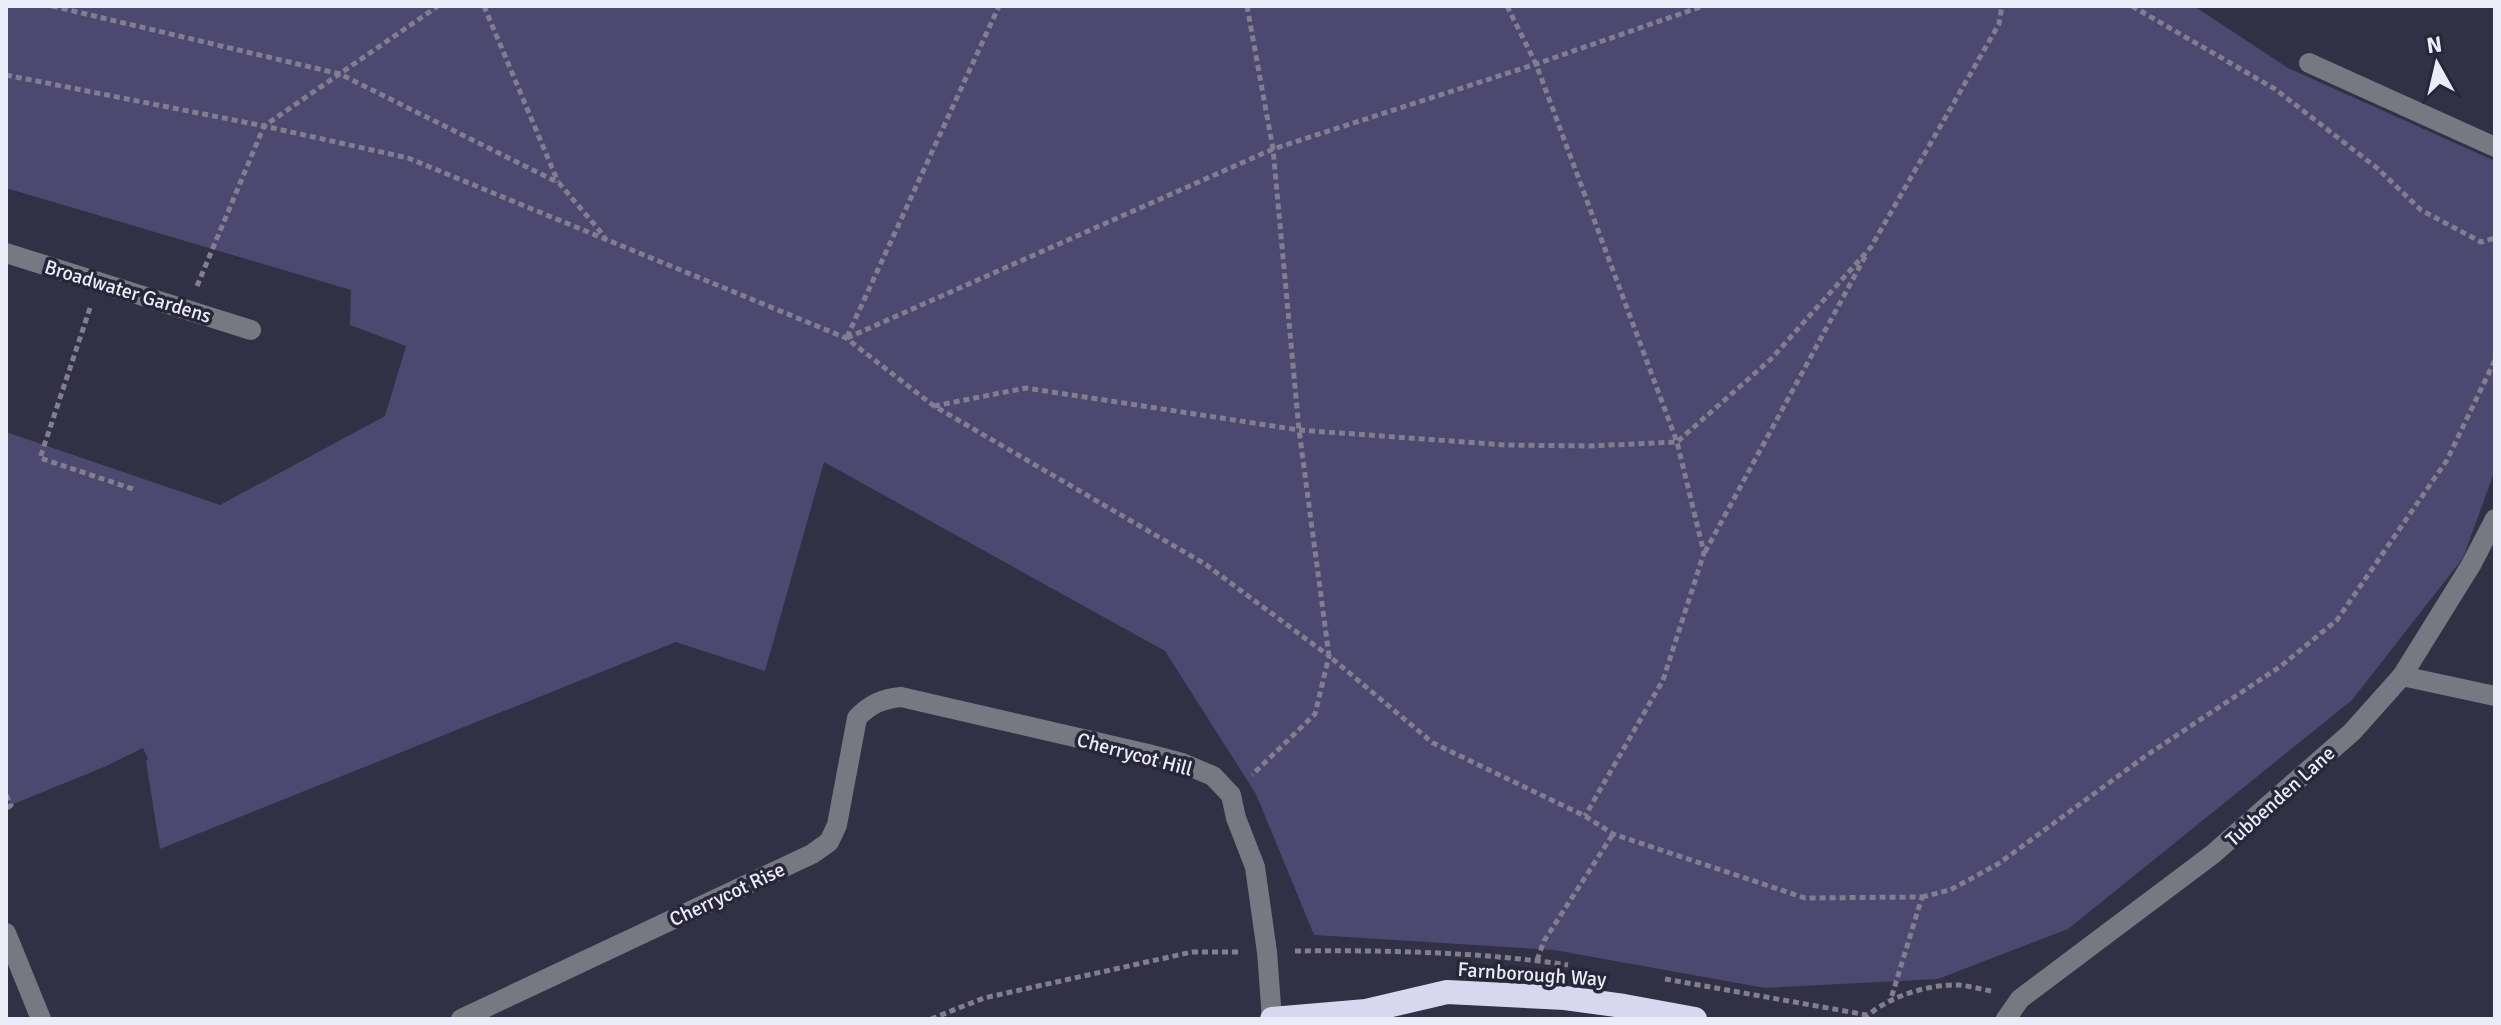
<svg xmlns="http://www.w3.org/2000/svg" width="2501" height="1025" font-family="Signika,sans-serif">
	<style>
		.green { fill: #4d486f }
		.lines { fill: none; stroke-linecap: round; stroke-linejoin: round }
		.path { stroke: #807e8f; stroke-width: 5; stroke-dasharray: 6 4; stroke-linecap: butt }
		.minor { stroke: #787882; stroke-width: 20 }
		.highway { stroke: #d8d7f0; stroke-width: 24 }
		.labels { text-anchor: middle; stroke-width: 7; stroke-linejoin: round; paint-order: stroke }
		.street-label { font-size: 20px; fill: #ecebf8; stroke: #282639 }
	</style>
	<rect width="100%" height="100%" fill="#323044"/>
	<path class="green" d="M6,6H2194L2288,68L2495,161V470L2463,558L2352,700L2068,929L1938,979L1765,988L1554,950L1314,935L1256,794L1165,651L824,462L765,671L676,642L160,849L146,761L148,759L143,748L104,767L11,805L9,801L6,802V432L220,505L385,416L406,346L350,325L351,290L6,188Z"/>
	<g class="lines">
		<g class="path">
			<path d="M52,6L340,74L559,183L605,237"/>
			<path d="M484,6L558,182"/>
			<path d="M1247,6L1273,149L1299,430L1329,656L1433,743L1585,816L1613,834L1805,898L1922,897L1890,1002"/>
			<path d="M1507,6L1536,64L1677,442L1704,553L1663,680L1585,816"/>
			<path d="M2132,6L2275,89L2377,168L2421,210L2481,242L2495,238"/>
			<path d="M6,75L264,126L408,158L846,338L934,406L1205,564L1329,656L1315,714L1252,775"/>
			<path d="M197,286L264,126L438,6"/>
			<path d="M90,308L40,458L136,490"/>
			<path d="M847,337L999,6"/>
			<path d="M847,338L1273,149L1536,64L1703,6"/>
			<path d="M934,406L1026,388L1299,430L1506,445L1589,446L1677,442L1771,359L1871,247L1999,24L2002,6"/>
			<path d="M1705,552L1866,255"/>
			<path d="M6,795L11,805L6,809"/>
			<path d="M1922,897L1950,890L1998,864L2147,755L2281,666L2337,620L2447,460L2495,360"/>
			<path d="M1295,951C1383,950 1482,952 1568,965"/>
			<path d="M1537,960L1544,941L1613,834"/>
			<path d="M1665,979L1867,1015"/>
			<path d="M931,1019L984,998L1192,952H1241"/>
			<path d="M1864,1019C1886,997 1928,984 1959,985C1969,986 1980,989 1991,991"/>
		</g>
		<g class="minor">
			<path d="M2309,63L2495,147"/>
			<path d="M6,253L251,330"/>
			<path d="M2402,676L2495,696"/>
			<path d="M6,933L41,1019"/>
			<path d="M461,1019L812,854L829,842L837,825L857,718C870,704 882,699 901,697L1148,754L1182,763L1213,776L1231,795L1236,818L1255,867L1267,952L1272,1019"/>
			<path d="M2006,1019L2020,999L2213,854L2352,732L2402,676L2471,565L2495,519"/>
		</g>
		<path class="highway" d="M1272,1019L1366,1011L1447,992L1565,998L1624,1006L1695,1019"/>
	</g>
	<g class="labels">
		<g class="street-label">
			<text transform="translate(128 291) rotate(17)" y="7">Broadwater Gardens</text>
			<text transform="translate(1135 754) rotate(15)" y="7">Cherrycot Hill</text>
			<text transform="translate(2280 796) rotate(-42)" y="7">Tubbenden Lane</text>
			<text transform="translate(727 894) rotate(-25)" y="7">Cherrycot Rise</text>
			<text transform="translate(1532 974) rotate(4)" y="7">Farnborough Way</text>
		</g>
	</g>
	<rect width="2501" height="1025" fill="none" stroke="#ecebf8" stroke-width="16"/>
	<g transform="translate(2437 64) rotate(352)" stroke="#282639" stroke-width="6" paint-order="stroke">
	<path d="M0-6L14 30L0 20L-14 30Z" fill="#ecebf8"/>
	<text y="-12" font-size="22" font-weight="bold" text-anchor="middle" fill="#ecebf8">N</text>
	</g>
</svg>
